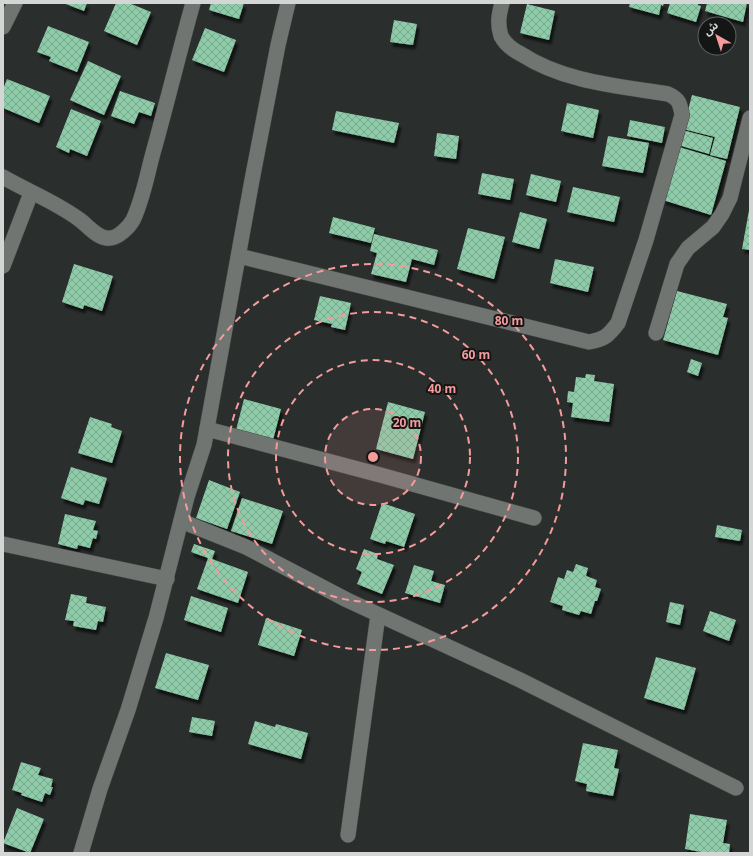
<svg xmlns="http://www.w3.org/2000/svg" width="753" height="856" font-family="'Noto Sans','Noto Sans Arabic',sans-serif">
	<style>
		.building { fill: url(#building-cross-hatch); filter: url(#shadow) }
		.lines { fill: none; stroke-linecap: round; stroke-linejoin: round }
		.minor-casing { stroke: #494c4a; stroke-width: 16 }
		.minor { stroke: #717572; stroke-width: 15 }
		.ring { fill: none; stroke: #f59b9c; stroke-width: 2; stroke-dasharray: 7 5 }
		.centre { fill: #f59b9c; stroke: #141615; stroke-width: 2 }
		.ring-label { font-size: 12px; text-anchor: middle; font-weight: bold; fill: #f59b9c; stroke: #141615; stroke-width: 4; stroke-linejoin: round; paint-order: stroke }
	</style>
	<defs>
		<pattern id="building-cross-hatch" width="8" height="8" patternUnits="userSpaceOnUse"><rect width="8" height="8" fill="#8dcba9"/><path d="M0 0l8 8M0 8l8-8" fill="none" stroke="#7aa88f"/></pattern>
		<filter id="shadow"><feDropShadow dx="2.5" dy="4.5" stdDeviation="1" flood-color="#0009"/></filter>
	</defs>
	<rect width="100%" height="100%" fill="#2a2e2c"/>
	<g class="building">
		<path d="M63,3H87L84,11Z"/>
		<path d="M116,3H129L151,12L137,45L104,31Z"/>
		<path d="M211,3H244L239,19L209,10Z"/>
		<path d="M630,3H664L663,6L661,5L659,15L629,7Z"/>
		<path d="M670,3H698V5L701,6L696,22L667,13Z"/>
		<path d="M707,3H747L743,22L705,11Z"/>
		<path d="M527,4L555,11L549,40L520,33Z"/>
		<path d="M394,20L417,24L413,45L390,42Z"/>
		<path d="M48,26L89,42L77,72L49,61L51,57L37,52Z"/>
		<path d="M205,28L236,40L224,72L192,60Z"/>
		<path d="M88,61L121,76L104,115L70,100Z"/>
		<path d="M7,79L50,96L39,123L3,108V89Z"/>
		<path d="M120,91L155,103L151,116L139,112L134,124L111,116Z"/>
		<path d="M692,95L740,107L727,159L710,155L715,137L683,129Z"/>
		<path d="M567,103L599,110L593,138L561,131Z"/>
		<path d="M71,109L101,121L87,156L70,149L69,153L56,147Z"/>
		<path d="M336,111L399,123L394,143L332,130Z"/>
		<path d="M630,120L665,127L662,143L627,136Z"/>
		<path d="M682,130L713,138L709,154L678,145Z"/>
		<path d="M437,133L459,136L456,159L434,156Z"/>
		<path d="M608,136L649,143L643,173L602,166Z"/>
		<path d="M679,147L726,161L711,215L663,200Z"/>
		<path d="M482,173L514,179L510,200L478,194Z"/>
		<path d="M531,174L561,181L556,202L526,195Z"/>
		<path d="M573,187L620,197L614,222L567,212Z"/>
		<path d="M749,210H750V250L742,249Z"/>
		<path d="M520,212L547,219L539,249L512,242Z"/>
		<path d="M333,217L375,228L371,243L329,233Z"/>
		<path d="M468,228L505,237L494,279L457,269Z"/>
		<path d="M374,234L438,250L434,265L412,259L406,282L371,274L377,253L370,251Z"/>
		<path d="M555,259L594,267L588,292L550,283Z"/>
		<path d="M74,264L113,276L102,311L84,305L83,309L62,302Z"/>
		<path d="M677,291L727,304L723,317L728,318L718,355L663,340Z"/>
		<path d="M320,296L351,303L345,330L331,327L332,324L314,320Z"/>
		<path d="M691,359L702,363L698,376L687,372Z"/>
		<path d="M586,374L595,375L594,381L614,384L609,422L571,417L573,403L567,402L568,391L574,392L576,377L585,378Z"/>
		<path d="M244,399L281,409L273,440L236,430Z"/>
		<path d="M388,402L425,412L413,459L376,449Z"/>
		<path d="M90,417L112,424L111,427L122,431L112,463L78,453Z"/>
		<path d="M71,467L107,478L99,504L85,500L83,505L61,498Z"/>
		<path d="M209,480L240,492L227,529L196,518Z"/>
		<path d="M242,498L283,511L272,544L231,531Z"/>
		<path d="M382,503L415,514L404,547L386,541L385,544L370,539Z"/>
		<path d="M65,514L96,521L93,530L98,531L96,539L93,538L90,548L78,545L77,549L58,544Z"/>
		<path d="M717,525L742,530L740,541L715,537Z"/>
		<path d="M194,544L215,551L212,559L248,572L238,603L197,589L208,558L191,552Z"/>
		<path d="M364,549L378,554L377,559L394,565L382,594L357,584L362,572L356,569Z"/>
		<path d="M576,564L588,568L586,576L597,580L595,587L601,589L597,601H595L591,614L581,611L579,615L562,610L563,606L550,602L558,577L564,579L567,570L573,572Z"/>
		<path d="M414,565L434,571L431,581L445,585L440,603L405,593Z"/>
		<path d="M71,594L87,597L86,603L106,607L103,622L98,621L96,630L73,626L74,621L65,620Z"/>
		<path d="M191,596L228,608L221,632L184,620Z"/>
		<path d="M670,602L684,605L680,625L666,622Z"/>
		<path d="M710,611L736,620L729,641L703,631Z"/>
		<path d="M266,618L302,630L294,656L258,645Z"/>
		<path d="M166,653L209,665L198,700L155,688Z"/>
		<path d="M656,657L696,668L684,710L644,698Z"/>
		<path d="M192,717L215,721L212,736L189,732Z"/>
		<path d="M255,721L275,727L276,724L308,733L301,759L248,744Z"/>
		<path d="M583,743L618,750L614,768L619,769L613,796L586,791L587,784L575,781Z"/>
		<path d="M21,762L41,768L38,775L53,779L51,787H53L50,795L45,793L42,802L21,795L22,793L12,790Z"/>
		<path d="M17,808L44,819L30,853L3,843Z"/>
		<path d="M690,814L727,820L723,843L730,844L729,853H701V852L685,849Z"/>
	</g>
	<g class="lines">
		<defs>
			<g id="minor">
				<path d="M3,27L15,3"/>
				<path d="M3,177C29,192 56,202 80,220C88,226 99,240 110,238C118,238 129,227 133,220C143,199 147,175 153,153C167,103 179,53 193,3"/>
				<path d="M239,256L589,342C605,339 608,336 618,323L646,240L682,115C680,103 679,99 668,94C618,86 564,82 521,54C513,50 505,44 501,36C497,24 499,14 502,3"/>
				<path d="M3,266L31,193"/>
				<path d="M656,333L677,264L688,248L713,227L722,214L730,198L750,118"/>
				<path d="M207,429L384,476L534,518"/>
				<path d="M181,521L246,547L347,600L518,679L736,788"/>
				<path d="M3,544L167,579"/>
				<path d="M348,835L378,615"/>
				<path d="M81,853L100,789L128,710L156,618L187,497L204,445L252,180L278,45L288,3"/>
			</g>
		</defs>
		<use href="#minor" class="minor-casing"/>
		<use href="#minor" class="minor"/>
	</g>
	<circle cx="373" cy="457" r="48" fill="#f59b9c" fill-opacity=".12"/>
	<g class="ring">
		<circle cx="373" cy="457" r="48"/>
		<circle cx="373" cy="457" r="97"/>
		<circle cx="373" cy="457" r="145"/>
		<circle cx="373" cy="457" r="193"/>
	</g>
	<circle cx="373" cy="457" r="6" class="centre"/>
	<g class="ring-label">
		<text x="509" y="325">80 m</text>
		<text x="476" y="359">60 m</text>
		<text x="442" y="393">40 m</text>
		<text x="407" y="427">20 m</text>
	</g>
	<rect width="753" height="856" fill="none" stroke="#d3d6d4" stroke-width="8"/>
	<g transform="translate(717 36) rotate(321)"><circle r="19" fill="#141615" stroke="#606361"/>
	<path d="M0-3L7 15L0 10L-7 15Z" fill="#f59b9c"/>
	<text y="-6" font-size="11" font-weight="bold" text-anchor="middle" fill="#d3d6d4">ش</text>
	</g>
</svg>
